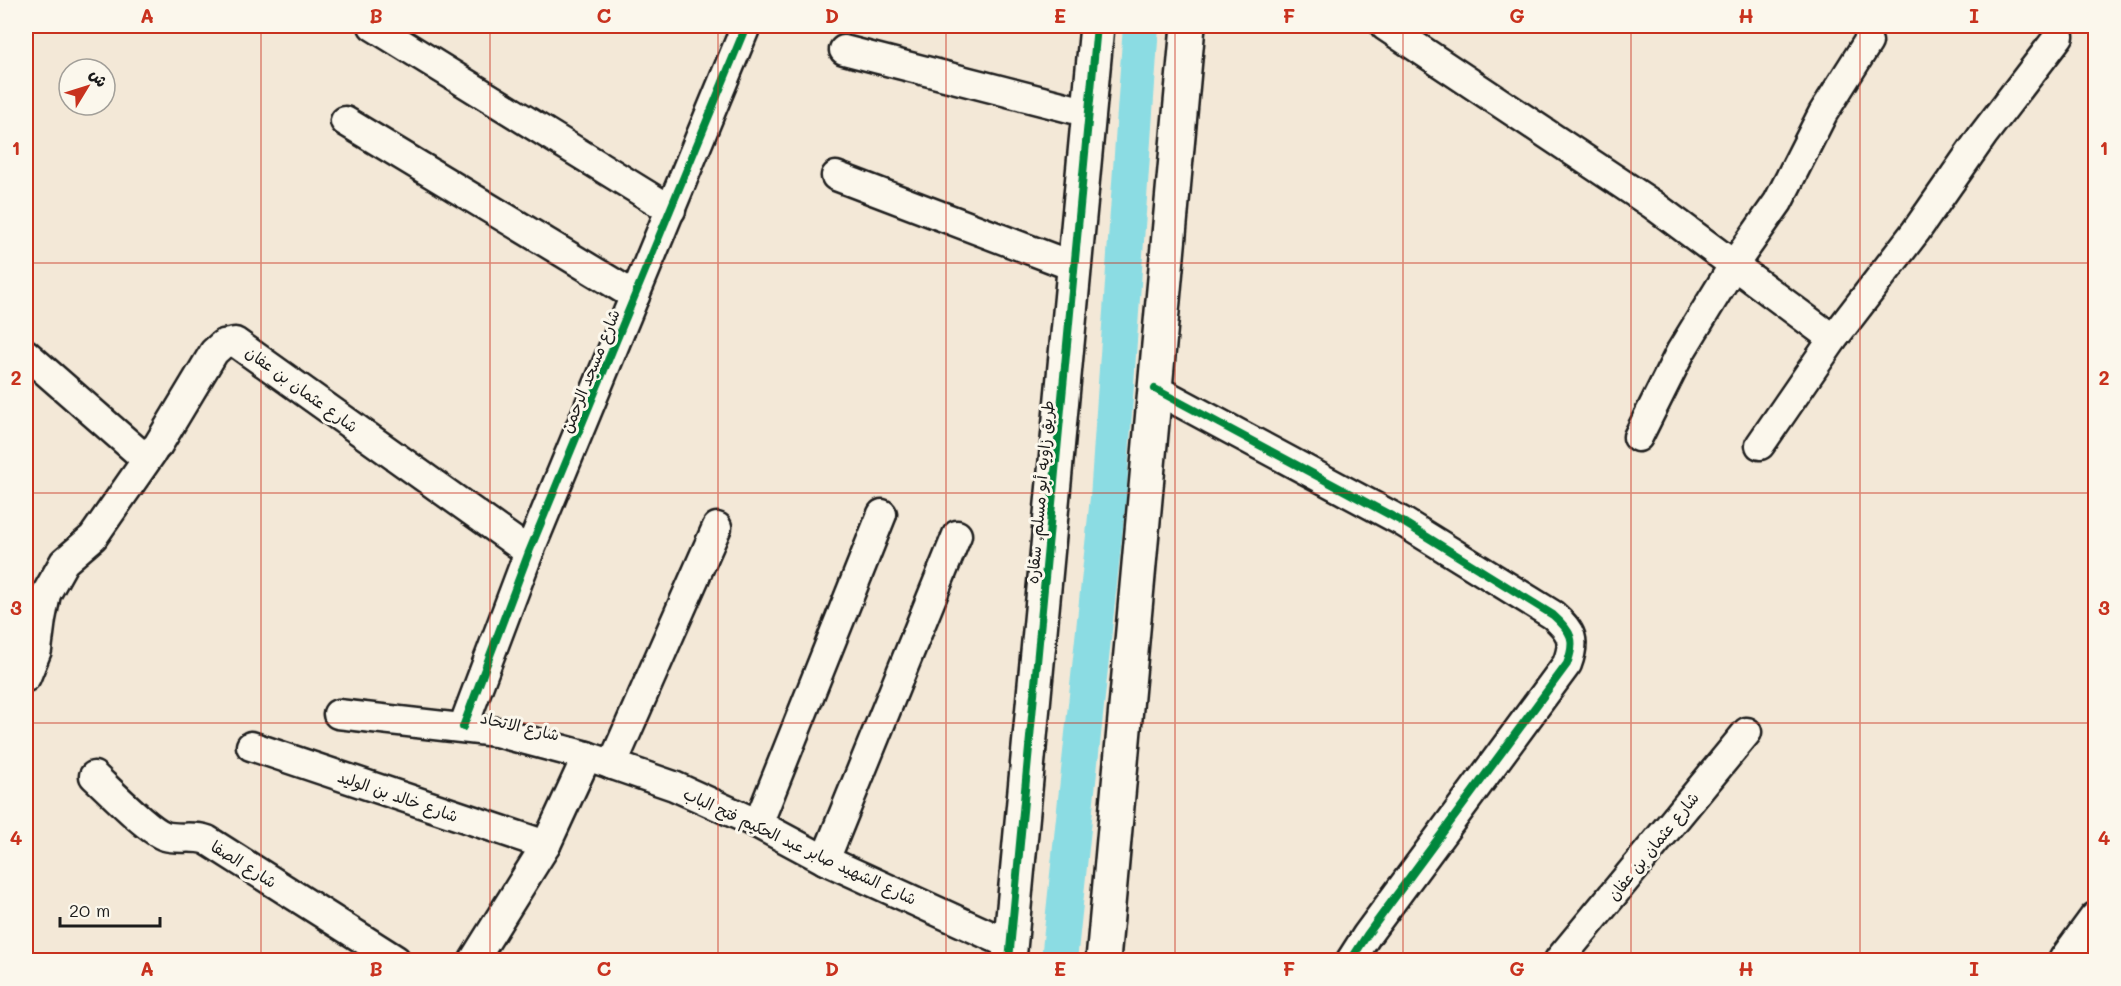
<svg xmlns="http://www.w3.org/2000/svg" width="2121" height="986" font-family="Mali,'Playpen Sans Arabic',sans-serif">
	<style>
		.lines { fill: none; stroke-linecap: round; stroke-linejoin: round }
		.canal { stroke: #8bdce3; stroke-width: 36 }
		.street-casing { stroke: #1c1c1c; stroke-width: 33 }
		.secondary-casing { stroke: #1c1c1c; stroke-width: 38 }
		.street { stroke: #fbf7ec; stroke-width: 28 }
		.secondary { stroke: #fbf7ec; stroke-width: 33 }
		.cycleway-casing { stroke: #fbf7ec; stroke-width: 11 }
		.cycleway { stroke: #00873e; stroke-width: 8 }
		.grid { fill: none; stroke: #c8321e; stroke-width: 1.5; stroke-opacity: 0.55 }
		.labels { text-anchor: middle; stroke-width: 6; stroke-linejoin: round; paint-order: stroke }
		.street-label { font-size: 16px; fill: #1c1c1c; stroke: #fbf7ec }
		.neatline { fill: none; stroke: #c8321e; stroke-width: 2 }
		.grid-label { font-size: 20px; text-anchor: middle; font-weight: bold; fill: #c8321e }
	</style>
	<rect width="100%" height="100%" fill="#f3e8d7"/>
	<filter id="ink" filterUnits="userSpaceOnUse"><feTurbulence type="fractalNoise" baseFrequency=".0167" numOctaves="2"/><feDisplacementMap in="SourceGraphic" scale="12" xChannelSelector="R" yChannelSelector="G"/><feConvolveMatrix kernelMatrix="1 2 1 2 8 2 1 2 1" color-interpolation-filters="sRGB"/></filter>
	<g filter="url(#ink)">
		<g class="lines">
			<path class="canal" d="M1059,960L1108,498L1141,26"/>
			<defs>
				<g id="street">
					<path d="M373,26L671,210"/>
					<path d="M1385,26L1652,204L1833,339"/>
					<path d="M844,50L1089,113"/>
					<path d="M345,121L635,296"/>
					<path d="M836,176L1075,267"/>
					<path d="M26,354L139,453C147,454 152,452 158,445L214,352L223,344L235,342L529,552"/>
					<path d="M1155,389L1403,522L1553,615C1572,632 1576,640 1567,664L1367,935L1351,960"/>
					<path d="M1638,437L1681,351L1733,266L1778,202L1823,113L1868,42"/>
					<path d="M1760,445L1833,339L1916,231L1983,135L2059,36"/>
					<path d="M26,677L37,650L41,619L46,594L64,562L93,537L153,451"/>
					<path d="M338,714L496,732L587,756L674,786L758,824L825,860L1011,945"/>
					<path d="M463,727L529,552L746,26"/>
					<path d="M251,746L546,845"/>
					<path d="M612,765L717,527"/>
					<path d="M94,776C108,789 149,831 165,836C179,840 193,835 207,840L396,960"/>
					<path d="M758,824L882,514"/>
					<path d="M825,860L957,535"/>
					<path d="M474,960L546,845L587,756"/>
					<path d="M1559,960L1747,732"/>
				</g>
				<g id="secondary">
					<path d="M1009,960L1097,26"/>
					<path d="M1103,960L1188,26"/>
					<path d="M2066,960L2096,919"/>
				</g>
			</defs>
			<use href="#street" class="street-casing"/>
			<use href="#secondary" class="secondary-casing"/>
			<use href="#street" class="street"/>
			<use href="#secondary" class="secondary"/>
			<defs>
				<g id="cycleway">
					<path d="M1155,389L1403,522L1553,615C1572,632 1576,640 1567,664L1367,935L1351,960"/>
					<path d="M463,727L529,552L746,26"/>
					<path d="M1009,960L1097,26"/>
				</g>
			</defs>
			<use href="#cycleway" class="cycleway-casing"/>
			<use href="#cycleway" class="cycleway"/>
		</g>
	</g>
	<path class="grid" d="M261,26V960M490,26V960M718,26V960M946,26V960M1175,26V960M1403,26V960M1631,26V960M1860,26V960M26,263H2096M26,493H2096M26,723H2096"/>
	<g class="labels">
		<g class="street-label">
			<text transform="translate(590 371) rotate(-68)" y="6">شارع مسجد الرحمن</text>
			<text transform="translate(302 389) rotate(36)" y="6">شارع عثمان بن عفان</text>
			<text transform="translate(1040 492) rotate(-85)" y="6">طريق زاويه أبو مسلم, سقاره</text>
			<text transform="translate(520 726) rotate(13)" y="6">شارع الاتحاد</text>
			<text transform="translate(398 796) rotate(19)" y="6">شارع خالد بن الوليد</text>
			<text transform="translate(800 846) rotate(25)" y="6">شارع الشهيد صابر عبد الحكيم فتح الباب</text>
			<text transform="translate(1653 846) rotate(-51)" y="6">شارع عثمان بن عفان</text>
			<text transform="translate(244 864) rotate(32)" y="6">شارع الصفا</text>
		</g>
	</g>
	<rect width="2121" height="986" fill="none" stroke="#fbf7ec" stroke-width="66"/>
	<g transform="translate(87 87) rotate(52)"><circle r="28" fill="#fbf7ec" stroke="#a29f99" stroke-width="1.5"/>
	<path d="M0-4.5L10 22L0 15L-10 22Z" fill="#c8321e"/>
	<text y="-9" font-size="16" font-weight="bold" text-anchor="middle" fill="#1c1c1c">ش</text>
	</g>
	<path d="M60 917v9h100v-9" fill="none" stroke="#1c1c1c" stroke-width="3"/>
	<text x="69" y="917" font-size="18" fill="#1c1c1c" stroke="#fbf7ec" stroke-width="4.5" paint-order="stroke">20 m</text>
	<rect x="33" y="33" width="2055" height="920" class="neatline"/>
	<g class="grid-label">
		<text x="147" y="23">A</text>
		<text x="376" y="23">B</text>
		<text x="604" y="23">C</text>
		<text x="832" y="23">D</text>
		<text x="1060" y="23">E</text>
		<text x="1289" y="23">F</text>
		<text x="1517" y="23">G</text>
		<text x="1746" y="23">H</text>
		<text x="1974" y="23">I</text>
		<text x="16" y="155">1</text>
		<text x="2104" y="155">1</text>
		<text x="16" y="385">2</text>
		<text x="2104" y="385">2</text>
		<text x="16" y="615">3</text>
		<text x="2104" y="615">3</text>
		<text x="16" y="845">4</text>
		<text x="2104" y="845">4</text>
		<text x="147" y="976">A</text>
		<text x="376" y="976">B</text>
		<text x="604" y="976">C</text>
		<text x="832" y="976">D</text>
		<text x="1060" y="976">E</text>
		<text x="1289" y="976">F</text>
		<text x="1517" y="976">G</text>
		<text x="1746" y="976">H</text>
		<text x="1974" y="976">I</text>
	</g>
</svg>
